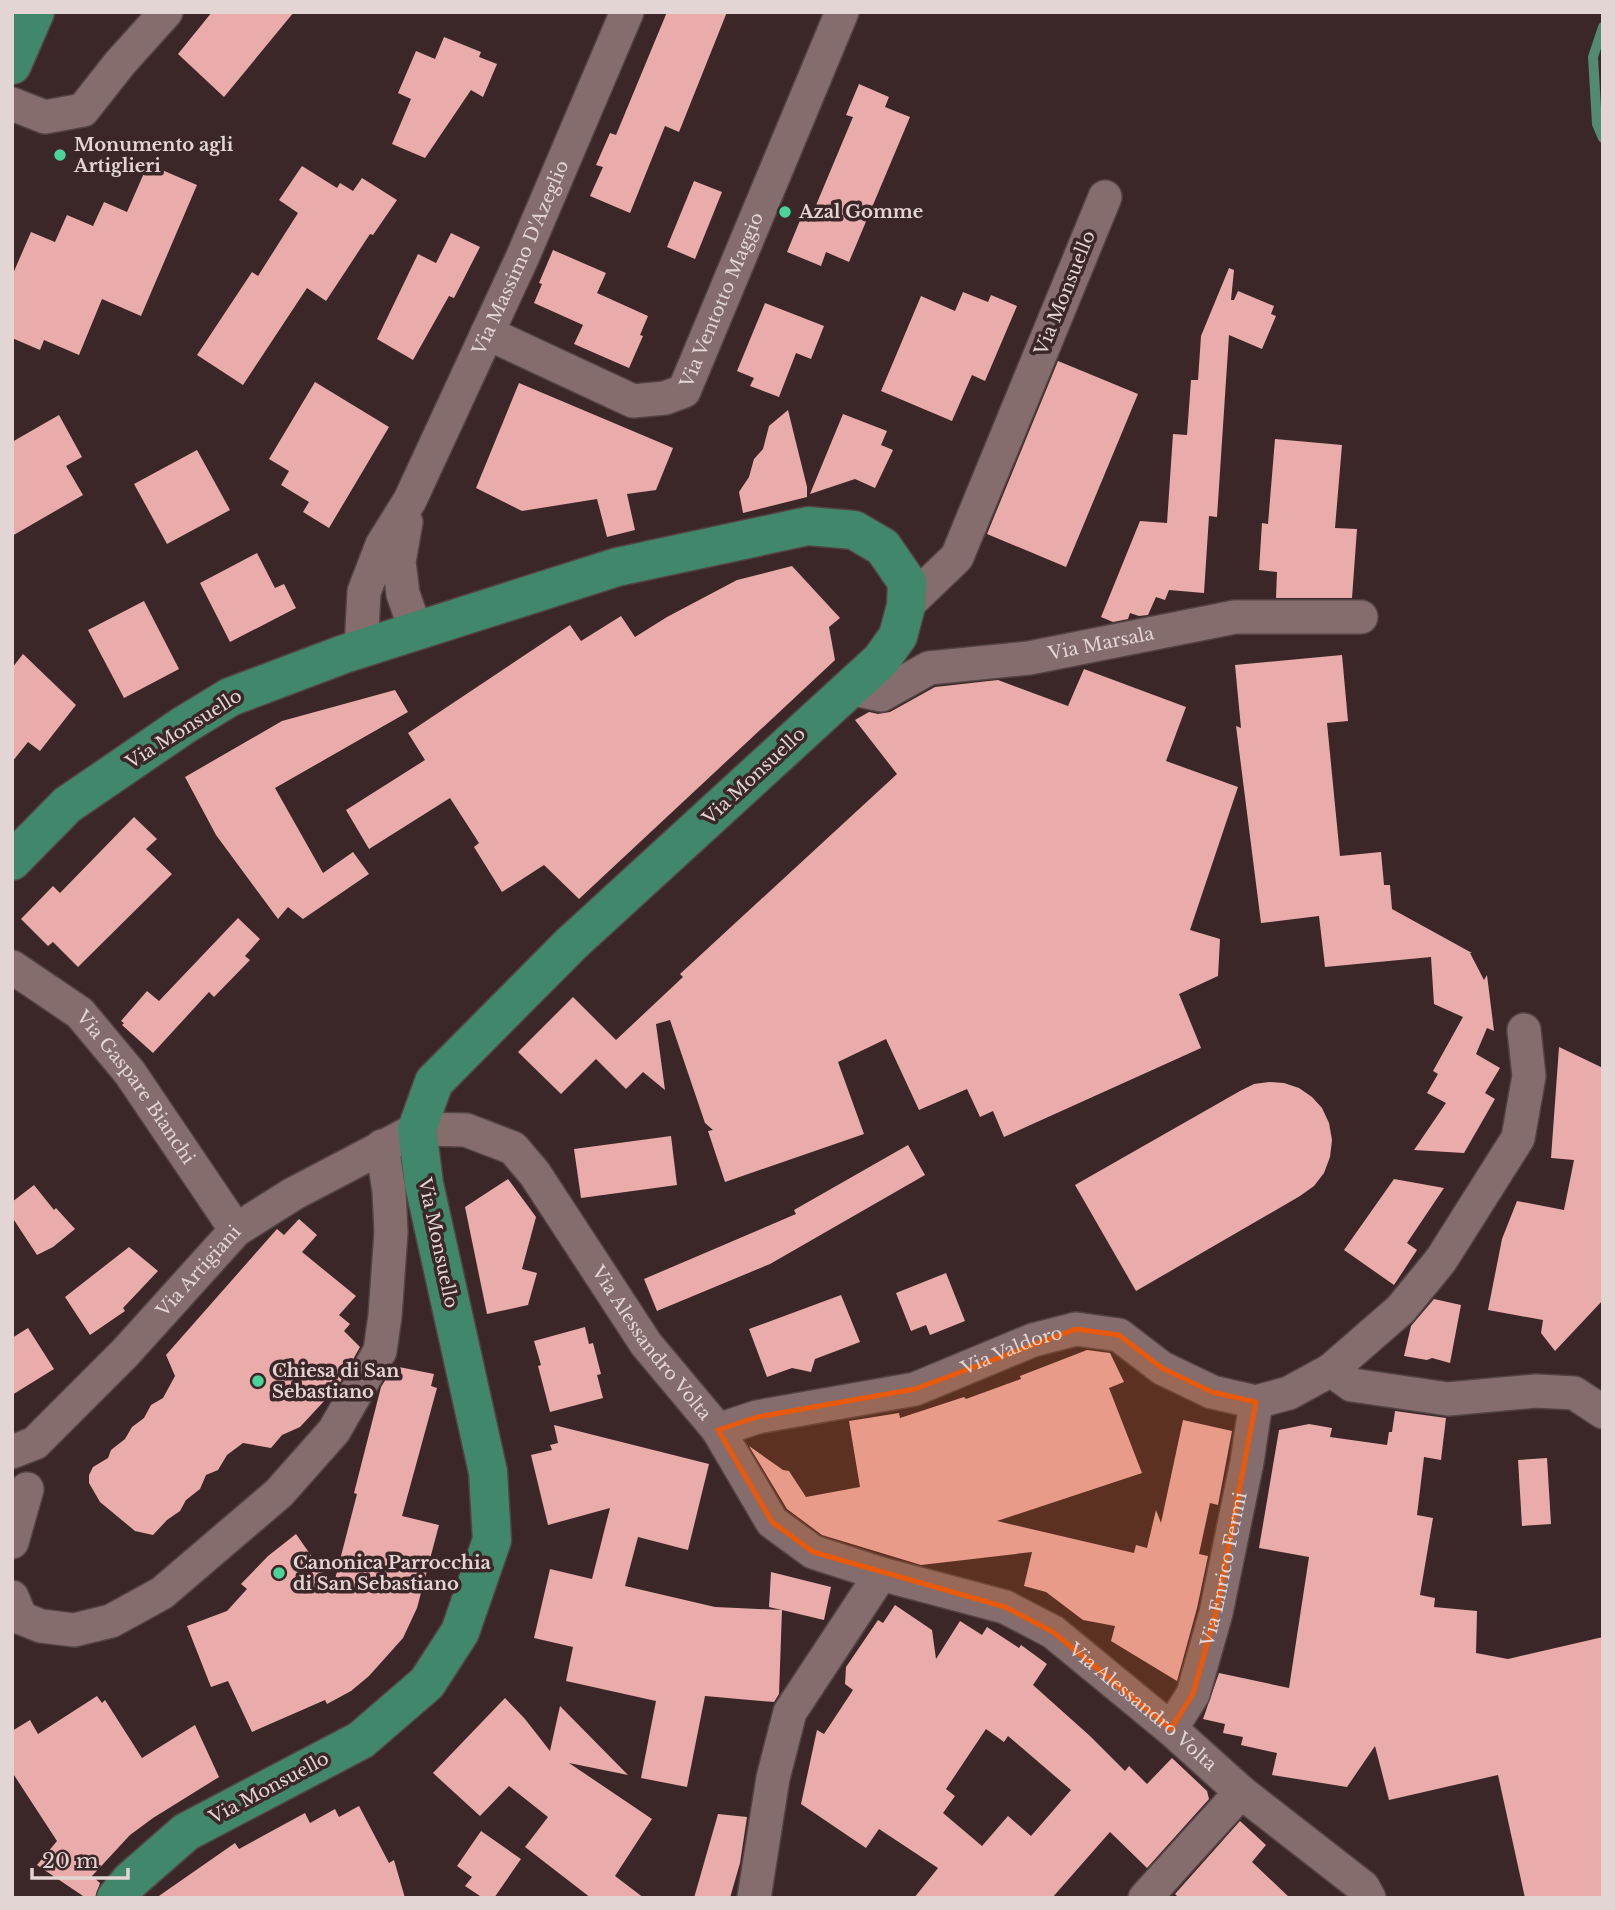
<svg xmlns="http://www.w3.org/2000/svg" width="1615" height="1910" font-family="'Libre Baskerville',serif">
	<style>
		.lines { fill: none; stroke-linecap: round; stroke-linejoin: round }
		.stream { stroke: #528b70; stroke-width: 10 }
		.building { fill: #eaacab; fill-rule: evenodd }
		.minor-casing { stroke: #544343; stroke-width: 36 }
		.major-casing { stroke: #544343; stroke-width: 41 }
		.minor { stroke: #856d6d; stroke-width: 33 }
		.major { stroke: #41876c; stroke-width: 38 }
		.marked { fill: #e8590c; fill-opacity: 0.2; stroke: #e8590c; stroke-width: 5; stroke-linejoin: round }
		.poi-dot { fill: #4ad49c; stroke: #3b2727; stroke-width: 2.5 }
		.labels { text-anchor: middle; stroke-width: 7; stroke-linejoin: round; paint-order: stroke }
		.poi-label { font-size: 18px; font-weight: bold; fill: #e2d5d4; stroke: #3b2727; text-anchor: start }
		.street-label { font-size: 18px; fill: #e2d5d4; stroke: #3b2727 }
	</style>
	<rect width="100%" height="100%" fill="#3b2727"/>
	<g class="lines">
		<path class="stream" d="M1603,27L1593,57L1597,124L1603,138"/>
	</g>
	<g class="building">
		<path d="M212,12H294L224,97L178,54Z"/>
		<path d="M667,12H727L679,132L665,126L630,213L590,196L603,167L596,165L610,133L616,135Z"/>
		<path d="M444,37L481,52L479,57L497,64L483,97L471,90L425,158L392,144L411,99L398,93L416,51L435,59Z"/>
		<path d="M859,84L889,97L885,107L910,117L849,262L826,252L821,266L787,252L801,218L809,222L853,117L846,115Z"/>
		<path d="M148,164L197,185L141,316L102,299L79,355L44,340L40,350L12,338V276L31,232L55,242L67,215L93,226L104,202L127,212Z"/>
		<path d="M302,166L337,188L340,183L353,191L362,178L397,200L373,235L370,234L326,301L307,288L243,385L197,355L252,272L258,276L298,213L279,200Z"/>
		<path d="M694,181L722,192L695,259L667,247Z"/>
		<path d="M451,233L480,247L454,298L449,296L413,360L377,339L418,254L436,263Z"/>
		<path d="M553,250L606,273L597,293L648,316L640,335L643,336L629,368L574,344L583,325L534,303L542,284L539,283Z"/>
		<path d="M1229,268L1234,270L1231,300H1234L1238,291L1274,306L1271,314L1276,316L1262,349L1229,335L1217,517L1209,516L1204,593L1169,590L1165,600L1156,597L1148,615L1139,616L1130,613L1128,619L1113,622L1101,617L1140,521L1167,523L1173,434L1187,435L1191,380H1198L1201,336Z"/>
		<path d="M963,292L988,302L991,295L1017,306L985,381L972,375L952,421L881,391L921,296L955,311Z"/>
		<path d="M765,303L824,326L811,359L796,353L779,397L750,386L754,378L737,371Z"/>
		<path d="M1058,361L1138,394L1066,567L987,534Z"/>
		<path d="M315,382L389,427L329,528L303,512L309,502L281,485L289,471L269,459Z"/>
		<path d="M519,383L673,448L656,490L627,494L635,530L607,537L597,499L522,511L476,488Z"/>
		<path d="M788,410L807,487V497L743,513L739,492L749,477L754,459L763,449L769,426Z"/>
		<path d="M843,414L887,431L881,445L893,450L875,488L855,479L810,494Z"/>
		<path d="M59,415L82,457L66,466L83,495L12,536V442Z"/>
		<path d="M1275,439L1342,445L1335,528L1357,529L1352,598H1276L1277,572L1259,570L1262,523L1268,524Z"/>
		<path d="M197,450L230,510L167,544L134,484Z"/>
		<path d="M257,553L275,588L284,584L296,608L230,642L200,583Z"/>
		<path d="M792,566L840,618L829,627L835,660L579,899L544,865L502,892L474,847L479,843L450,798L369,849L346,810L425,760L408,733L570,625L581,641L621,616L635,637L667,617L737,580Z"/>
		<path d="M144,601L179,669L124,698L88,630Z"/>
		<path d="M23,654L76,705L40,751L28,742L12,762V668Z"/>
		<path d="M1342,655L1348,721L1327,723L1340,856L1381,852L1384,885H1390L1392,909L1472,953H1470L1484,980L1487,975L1494,1031L1487,1028L1476,1054L1500,1068L1485,1093L1495,1099L1464,1153L1414,1150L1446,1103L1427,1093L1438,1074L1433,1071L1463,1017L1434,1004L1431,957L1325,967L1319,916L1261,923L1236,726L1241,728L1235,665Z"/>
		<path d="M1084,669L1186,707L1166,761L1238,787L1190,930L1220,939L1218,976L1179,994L1201,1048L1004,1137L993,1111L980,1117L967,1089L919,1110L886,1039L838,1062L864,1134L725,1182L708,1131L713,1130L705,1123L670,1020L656,1024L665,1090L643,1072L626,1089L596,1059L561,1094L518,1052L573,997L616,1040L683,977L680,974L897,774L855,720L869,712L878,714L890,712L935,687L998,680L1068,706Z"/>
		<path d="M395,690L408,712L275,788L323,873L353,852L369,874L303,919L288,907L278,919L216,835L185,777L282,721Z"/>
		<path d="M134,817L157,839L146,849L172,874L78,967L53,942L48,946L21,919L53,886L60,893Z"/>
		<path d="M238,918L260,939L245,956L250,960L214,997L209,992L153,1053L122,1025L124,1023L121,1021L147,991L159,1001Z"/>
		<path d="M1559,1047L1603,1068V1300L1555,1351L1541,1333L1543,1320L1488,1310L1502,1239L1517,1201L1564,1210L1574,1160L1551,1158Z"/>
		<path d="M1269,1082L1284,1083L1299,1088L1312,1097L1322,1108L1329,1123L1332,1140L1330,1157L1324,1173L1314,1186L1300,1196L1136,1291L1075,1185L1240,1091L1254,1084Z"/>
		<path d="M671,1136L677,1185L581,1198L574,1149Z"/>
		<path d="M908,1145L925,1175L770,1264L657,1311L644,1279L796,1214L794,1210Z"/>
		<path d="M508,1179L536,1217L522,1269L537,1273L528,1305L487,1314L465,1207Z"/>
		<path d="M1394,1179L1444,1188L1407,1243L1417,1250L1394,1285L1344,1250Z"/>
		<path d="M34,1185L54,1210L56,1208L75,1229L53,1247L37,1255L12,1217V1202Z"/>
		<path d="M299,1219L317,1235L302,1252L356,1296L339,1315L350,1324L344,1331L360,1347L338,1386L300,1427L282,1435L271,1448L243,1443L227,1455L218,1470L206,1475L200,1489L186,1500L180,1511L167,1520L153,1535L135,1531L100,1502L89,1483V1475L93,1467L108,1458L111,1450L125,1439L132,1427L144,1418L151,1405L163,1398L175,1376L166,1355L277,1229L284,1235Z"/>
		<path d="M129,1247L158,1271L123,1308L125,1311L90,1335L65,1297Z"/>
		<path d="M946,1273L965,1321L930,1335L926,1325L911,1331L896,1293Z"/>
		<path d="M841,1295L860,1342L815,1359L811,1372L792,1368L767,1377L749,1329Z"/>
		<path d="M1434,1299L1461,1305L1450,1363L1432,1358L1427,1360L1404,1356L1411,1326Z"/>
		<path d="M585,1327L589,1344L593,1343L601,1374L597,1375L603,1398L550,1412L538,1366L541,1365L534,1341Z"/>
		<path d="M28,1328L54,1369L12,1395V1338Z"/>
		<path d="M1087,1350L1110,1353L1124,1382L1109,1388L1142,1473L997,1521L1134,1553L1136,1545L1147,1548L1156,1510L1161,1523L1183,1420L1232,1431L1218,1505L1210,1503L1199,1554L1208,1556L1197,1608L1177,1681L1111,1641L1115,1626L1083,1620L1046,1592L1024,1586L1032,1552L921,1565L822,1535L787,1509L749,1446L783,1470L789,1471L806,1497L860,1487L849,1421L899,1413L900,1418L964,1397L966,1399L1021,1379L1020,1376Z"/>
		<path d="M394,1366L434,1374L431,1386L437,1388L402,1516L439,1525L417,1608L403,1638L369,1676L351,1691L327,1704L325,1700L252,1732L228,1681L211,1687L187,1626L227,1611L247,1589L241,1584L268,1556L296,1534L333,1587L357,1494L354,1493L381,1387Z"/>
		<path d="M1395,1411L1446,1418L1441,1460L1424,1457L1417,1515L1433,1518L1420,1595L1435,1598L1434,1607L1477,1611L1476,1653L1508,1659L1603,1637V1898H1525L1498,1775L1389,1800L1375,1746L1347,1787L1272,1775L1277,1753L1241,1745L1243,1737L1223,1733L1225,1724L1203,1719L1219,1673L1289,1688L1309,1557L1259,1548L1279,1430L1309,1424L1332,1428L1330,1437L1387,1445L1389,1432H1392Z"/>
		<path d="M554,1425L709,1464L688,1550L638,1537L625,1586L715,1607L782,1610L769,1607L771,1572L831,1587L824,1620L782,1610L779,1694L774,1702L705,1696L687,1787L641,1778L656,1701L566,1681L573,1647L534,1638L550,1569L592,1579L610,1508L548,1525L531,1455L552,1450L550,1445L558,1443Z"/>
		<path d="M1547,1458L1551,1524L1522,1526L1518,1460Z"/>
		<path d="M895,1605L932,1630L936,1659L960,1621L982,1635L987,1627L1019,1648L1021,1645L1047,1664L1033,1685L1090,1736L1125,1771L1129,1766L1147,1784L1172,1758L1207,1791L1209,1799L1147,1868L1110,1832L1052,1898H914L938,1868L879,1829L866,1848L801,1804L817,1730L824,1734L853,1690L845,1684L846,1667L878,1620L883,1623ZM986,1729L1004,1742L1008,1736L1071,1790L1031,1836L1008,1816L982,1846L943,1813L955,1796L946,1789Z"/>
		<path d="M97,1696L102,1703L105,1700L142,1758L195,1725L219,1777L153,1818L130,1835L92,1876L100,1883L95,1898H86L37,1865L57,1841L12,1772V1731L30,1720L38,1734Z"/>
		<path d="M505,1698L525,1719L550,1751L560,1706L628,1775L569,1763L652,1819L615,1876L644,1898H591L525,1847L548,1817L509,1786L480,1816L433,1773Z"/>
		<path d="M359,1806L389,1863L394,1860L405,1898H156L235,1843L239,1849L305,1813L310,1823L335,1809L339,1817Z"/>
		<path d="M718,1814L747,1817L740,1863L730,1898H694Z"/>
		<path d="M1240,1821L1266,1845L1252,1862L1290,1898H1179L1175,1894Z"/>
		<path d="M481,1831L521,1859L494,1898H483L465,1886L472,1877L457,1866Z"/>
	</g>
	<g class="lines">
		<defs>
			<g id="minor">
				<path d="M12,104L45,117L83,110L120,63L166,12"/>
				<path id="s1" d="M487,333L633,401L665,398L684,391L842,12"/>
				<path d="M406,522L399,562L403,594L416,631"/>
				<path d="M906,606L957,557L1105,197"/>
				<path id="s2" d="M361,649L364,592L382,545L410,500L523,256L627,12"/>
				<path id="s3" d="M849,688L881,695L929,668L1029,658L1235,617H1361"/>
				<path id="s4" d="M12,967L80,1013L130,1073L236,1230"/>
				<path d="M1331,1370L1401,1309L1441,1260L1518,1138L1529,1076L1524,1030"/>
				<path id="s5" d="M718,1430L757,1417L915,1389L1033,1340L1076,1329L1119,1335L1162,1368L1212,1392L1256,1402L1289,1393L1331,1370L1352,1385L1448,1399L1536,1391L1574,1393L1603,1412"/>
				<path id="s6" d="M12,1452L35,1443L125,1353L236,1230L293,1194L417,1129L466,1130L513,1148L535,1174L646,1344L718,1430L772,1522L813,1552L881,1574L1005,1607L1053,1632L1171,1729L1241,1792L1363,1887L1369,1898"/>
				<path d="M12,1542L27,1489"/>
				<path d="M12,1597L21,1618L41,1626L74,1630L111,1621L162,1593L279,1493L334,1431L380,1351L385,1316L391,1232L389,1191L382,1146"/>
				<path id="s7" d="M1171,1729L1193,1694L1216,1613L1247,1462L1256,1402"/>
				<path d="M754,1898L773,1778L790,1712L881,1574"/>
				<path d="M1145,1898L1241,1792"/>
			</g>
			<g id="major">
				<path d="M12,65L35,12"/>
				<path d="M12,861L67,805L184,725L230,697L344,654L617,567L808,526L854,530L883,547L907,582L906,606L898,636L881,660L571,944L434,1082L417,1129L424,1184L488,1472L492,1540L460,1632L427,1683L361,1740L186,1832L130,1881L116,1898"/>
			</g>
		</defs>
		<use href="#minor" class="minor-casing"/>
		<use href="#major" class="major-casing"/>
		<use href="#minor" class="minor"/>
		<use href="#major" class="major"/>
	</g>
	<path class="marked" d="M1076,1329L1119,1335L1162,1368L1212,1392L1256,1402L1216,1613L1193,1694L1171,1729L1053,1632L1005,1607L813,1552L772,1522L718,1430L757,1417L915,1389Z"/>
	<g class="poi-dot">
		<circle cx="60" cy="155" r="7"/>
		<circle cx="785" cy="212" r="7"/>
		<circle cx="258" cy="1381" r="7"/>
		<circle cx="279" cy="1573" r="7"/>
	</g>
	<g class="labels">
		<g class="poi-label">
			<text x="74" y="151">Monumento agli<tspan x="74" dy="21">Artiglieri</tspan></text>
			<text x="799" y="218">Azal Gomme</text>
			<text x="272" y="1377">Chiesa di San<tspan x="272" dy="21">Sebastiano</tspan></text>
			<text x="293" y="1569">Canonica Parrocchia<tspan x="293" dy="21">di San Sebastiano</tspan></text>
		</g>
		<g class="street-label">
			<text dy="6" stroke="none"><textPath href="#s2" startOffset="427">Via Massimo D'Azeglio</textPath></text>
			<text transform="translate(1065 293) rotate(-68)" y="6">Via Monsuello</text>
			<text dy="6" stroke="none"><textPath href="#s1" startOffset="312">Via Ventotto Maggio</textPath></text>
			<text dy="6" stroke="none"><textPath href="#s3" startOffset="262">Via Marsala</textPath></text>
			<text transform="translate(184 729) rotate(-32)" y="6">Via Monsuello</text>
			<text transform="translate(754 776) rotate(-43)" y="6">Via Monsuello</text>
			<text dy="6" stroke="none"><textPath href="#s4" startOffset="175">Via Gaspare Bianchi</textPath></text>
			<text transform="translate(438 1243) rotate(78)" y="6">Via Monsuello</text>
			<text dy="6" stroke="none"><textPath href="#s6" startOffset="262">Via Artigiani</textPath></text>
			<text dy="6" stroke="none"><textPath href="#s6" startOffset="864">Via Alessandro Volta</textPath></text>
			<text dy="6" stroke="none"><textPath href="#s5" startOffset="306">Via Valdoro</textPath></text>
			<text dy="6" stroke="none"><textPath href="#s7" startOffset="170">Via Enrico Fermi</textPath></text>
			<text dy="6" stroke="none"><textPath href="#s6" startOffset="1502">Via Alessandro Volta</textPath></text>
			<text transform="translate(269 1788) rotate(-28)" y="6">Via Monsuello</text>
		</g>
	</g>
	<rect width="1615" height="1910" fill="none" stroke="#e2d5d4" stroke-width="28"/>
	<path d="M32 1868v10h96v-10" fill="none" stroke="#e2d5d4" stroke-width="3.5"/>
	<text x="42" y="1868" font-size="21" fill="#e2d5d4" stroke="#3b2727" stroke-width="5" paint-order="stroke">20 m</text>
</svg>
